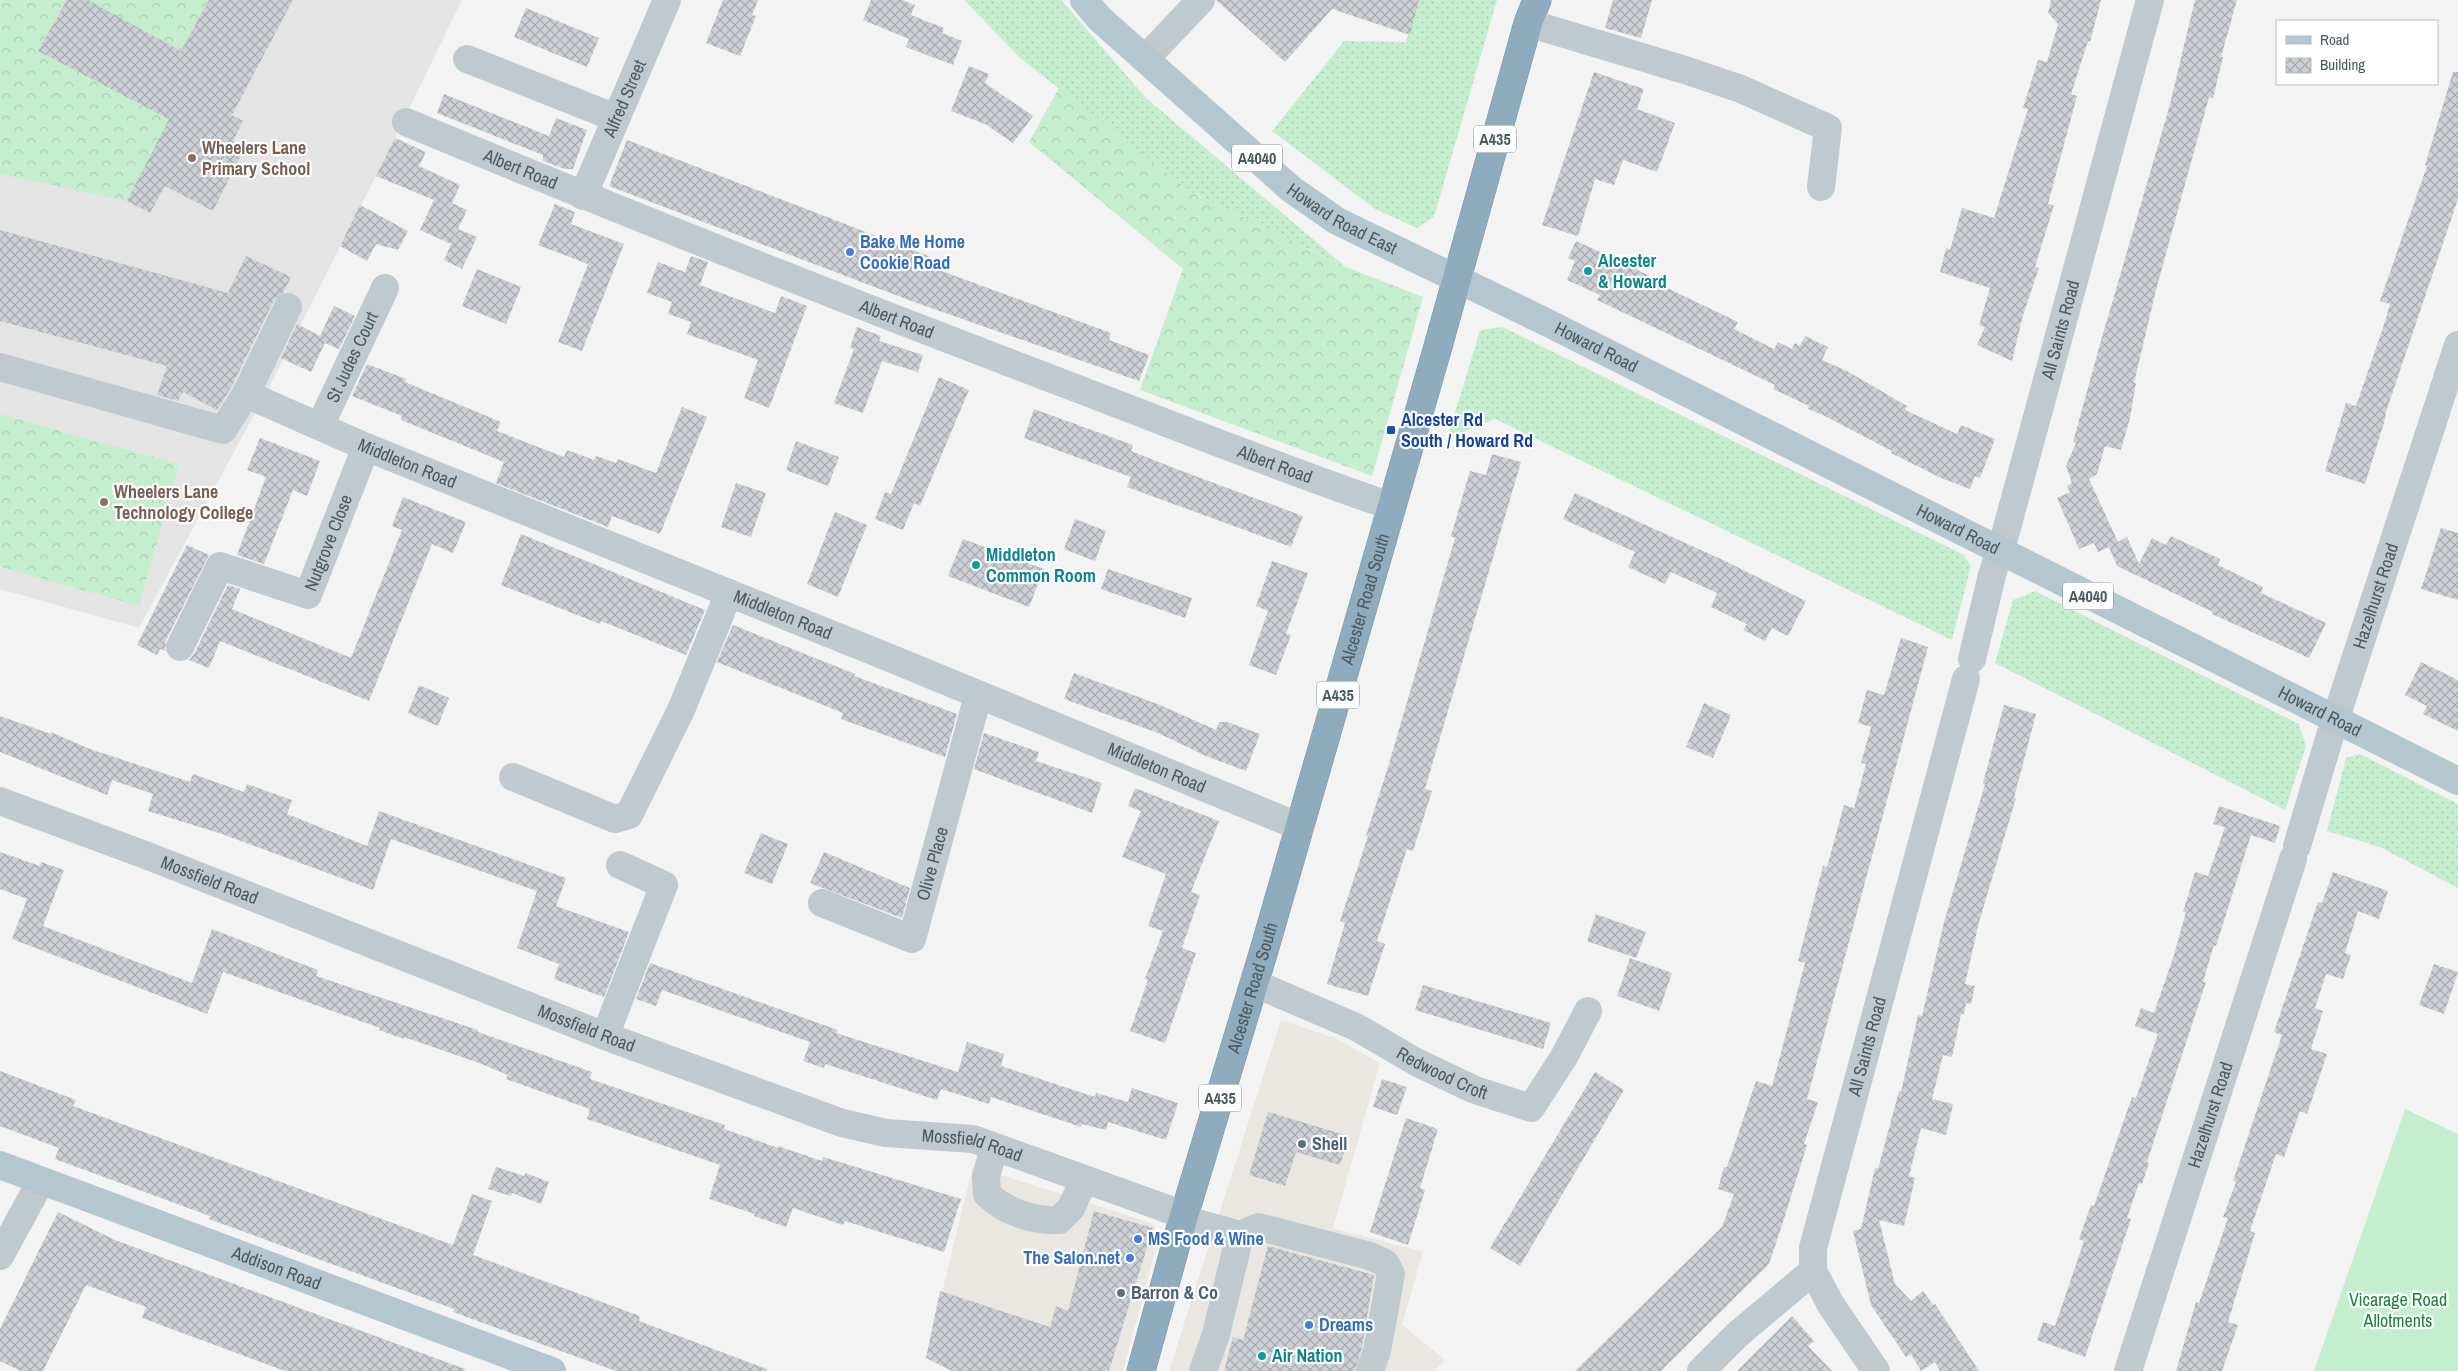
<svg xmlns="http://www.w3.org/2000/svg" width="2458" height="1371" font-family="'Archivo Narrow',sans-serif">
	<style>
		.commercial { fill: #eae6e1 }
		.education { fill: #e5e4e4 }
		.grass { fill: url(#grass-dots) }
		.forest { fill: url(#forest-crowns) }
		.garden { fill: #c5eecf }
		.building { fill: url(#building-cross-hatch) }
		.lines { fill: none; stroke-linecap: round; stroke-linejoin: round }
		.highway-casing { stroke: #7998a9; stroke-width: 29 }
		.minor { stroke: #bfc9ce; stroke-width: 28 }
		.major { stroke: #b4c6cf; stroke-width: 28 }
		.highway { stroke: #8eacbd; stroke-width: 28 }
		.education-dot { fill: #8d6e63; stroke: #fff; stroke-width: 2 }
		.shop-dot { fill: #3f7fe0; stroke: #fff; stroke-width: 2 }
		.culture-dot { fill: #0f9aa8; stroke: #fff; stroke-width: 2 }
		.transit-dot { fill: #1a4fb4; stroke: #fff; stroke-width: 2 }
		.service-dot { fill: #5c6f8a; stroke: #fff; stroke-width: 2 }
		.labels { text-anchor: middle; stroke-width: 4.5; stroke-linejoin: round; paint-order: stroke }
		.shield { fill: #fff; stroke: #818b8f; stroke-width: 1 }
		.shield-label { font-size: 16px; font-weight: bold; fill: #4b595f }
		.street-label { font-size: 18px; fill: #4b595f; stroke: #fff }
		.education-label { font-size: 18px; font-weight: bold; fill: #785e54; stroke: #fff; text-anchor: start }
		.shop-label { font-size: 18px; font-weight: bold; fill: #366cbe; stroke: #fff; text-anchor: start }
		.culture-label { font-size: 18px; font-weight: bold; fill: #0d838f; stroke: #fff; text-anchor: start }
		.transit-label { font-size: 18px; font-weight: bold; fill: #164399; stroke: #fff; text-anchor: start }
		.service-label { font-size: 18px; font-weight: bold; fill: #4e5e75; stroke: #fff; text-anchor: start }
		.park-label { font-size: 18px; fill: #1e7e3f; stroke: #fff }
	</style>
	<defs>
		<pattern id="grass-dots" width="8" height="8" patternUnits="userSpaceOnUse" patternTransform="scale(1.25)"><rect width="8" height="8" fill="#c5eecf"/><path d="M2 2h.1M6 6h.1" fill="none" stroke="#abceb4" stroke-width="1.8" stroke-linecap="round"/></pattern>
		<pattern id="forest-crowns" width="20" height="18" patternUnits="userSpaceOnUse" patternTransform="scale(1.25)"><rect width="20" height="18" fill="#c5eecf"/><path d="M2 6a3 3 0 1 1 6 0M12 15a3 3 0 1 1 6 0" fill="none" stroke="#abceb4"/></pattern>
		<pattern id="building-cross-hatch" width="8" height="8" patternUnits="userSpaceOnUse" patternTransform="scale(1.25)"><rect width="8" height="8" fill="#cdd0d4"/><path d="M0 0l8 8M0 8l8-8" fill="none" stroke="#a8acaf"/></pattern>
	</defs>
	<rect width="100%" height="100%" fill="#f4f3f3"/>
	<g class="commercial">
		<path d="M1281,1020L1335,1038L1380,1063L1333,1228L1423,1252L1402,1325L1445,1360L1434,1371H1169Z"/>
		<path d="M973,1166L1152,1223L1159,1236L1123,1371H952L926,1358Z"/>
	</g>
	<path class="education" d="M0,0H462L376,176L267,391L139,628L0,589Z"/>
	<g class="grass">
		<path d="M964,0H1061L1146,98L1346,267L1191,192L1020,58Z"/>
		<path d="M1419,0H1497L1434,217L1417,228L1375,209L1272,131L1344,41L1406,42Z"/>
		<path d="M1503,327L1964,555L1971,566L1952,640L1495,419L1447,439L1480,330Z"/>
		<path d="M2035,591L2299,724L2306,746L2285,810L1995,663L2013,600Z"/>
		<path d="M2360,754L2458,804V888L2380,847L2327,831L2346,758Z"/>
	</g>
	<g class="forest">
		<path d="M0,0H67L38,51L169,119L127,201L0,174Z"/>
		<path d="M88,0H209L181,51Z"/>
		<path d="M1059,88L1191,192L1346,267L1423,297L1372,476L1140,390L1183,269L1029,142Z"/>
		<path d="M0,414L179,464L139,606L0,567Z"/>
	</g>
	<path class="garden" d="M2405,1109L2458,1134V1371H2314Z"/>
	<g class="building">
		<path d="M67,0H88L181,51L209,0H293L232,115L243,121L233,141L245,147L213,211L165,186L150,213L127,201L169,119L38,51Z"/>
		<path d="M723,0H758L752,15L756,16L740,56L706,43Z"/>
		<path d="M871,0H902L915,5L911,15L944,28L942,33L962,41L953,65L906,47L909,39L863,20Z"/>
		<path d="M1216,0H1419L1410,35L1332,9L1285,62Z"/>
		<path d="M1613,0H1652L1641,38L1605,28Z"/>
		<path d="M2051,0H2101L2090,42L2088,41L2071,94L2077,96L2048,204L2054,205L2035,267L2039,268L2023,315L2012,361L1977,345L1985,327L1979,325L1990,288L1940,272L1946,248L1950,250L1962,208L1994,218L2028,109L2023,108L2038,60L2047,62L2058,24L2048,13Z"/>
		<path d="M2195,0H2237L2221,57H2223L2213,98L2209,97L2156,290L2134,383H2136L2130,418L2121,450L2105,446L2097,474L2089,479L2118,542L2127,537L2139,564L2152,538L2166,545L2171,536L2220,559L2218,565L2263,587L2261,593L2326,623L2309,658L2212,614L2213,612L2117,566L2109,547L2098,552L2094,543L2079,549L2057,498L2070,492L2067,486L2072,483L2066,466L2076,443L2073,442L2100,344L2169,108Z"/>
		<path d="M526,8L599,38L587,67L514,37Z"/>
		<path d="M969,66L989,74L985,83L1033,116L1013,143L985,124L951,111Z"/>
		<path d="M1594,72L1644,89L1637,109L1675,123L1657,172L1623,160L1614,185L1595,179L1578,236L1542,225Z"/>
		<path d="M2453,72H2458V199L2385,415L2386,416L2365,484L2325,471L2346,403L2356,406L2385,322L2390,304L2380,301L2427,166L2425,165Z"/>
		<path d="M444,94L549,136L556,118L587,130L573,169H565L543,161V155L437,113Z"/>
		<path d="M395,138L426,152L419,166L460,185L452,203L467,210L451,244L420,230L434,200L376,176Z"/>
		<path d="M627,140L931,257L928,266L1111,333L1109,340L1149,355L1139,381L914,302L609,186Z"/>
		<path d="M555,204L575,212L571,224L624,244L582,351L558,342L588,264L538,245Z"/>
		<path d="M360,205L408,231L398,250L376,244L367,261L340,246Z"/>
		<path d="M458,229L477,237L462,269L444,260Z"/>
		<path d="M0,230L228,293L246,256L291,277L283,293L274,300L232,386L217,410L183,392L178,401L157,395L167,366L0,321Z"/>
		<path d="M1576,241L1616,259L1618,256L1639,266L1637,270L1667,284L1665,287L1738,322L1734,329L1774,349L1778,342L1792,349L1795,343L1800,346L1805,336L1828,347L1822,360L1847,371L1907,406L1905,410L1957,434L1961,425L1995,439L1980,478L1975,476L1970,489L1941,478L1891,453L1892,451L1825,416L1808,409L1809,406L1773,389L1775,385L1597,300L1600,295L1567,280L1575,261L1568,258Z"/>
		<path d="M691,256L708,262L700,285L775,313L781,296L807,306L769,408L744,398L758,360L687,334L691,322L668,314L672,302L647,293L658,262L685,272Z"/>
		<path d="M477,269L521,287L506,324L462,306Z"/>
		<path d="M334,306L355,316L339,349L325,343L311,372L281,358L297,324L320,336Z"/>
		<path d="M857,327L881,336L879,341L923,355L918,372L882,361L863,413L834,403L854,349L850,347Z"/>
		<path d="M367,364L406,379L405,382L501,422L497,431L564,457L567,450L594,460L596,456L616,463L618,459L656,473L682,407L707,417L660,534L612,516L608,527L496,483L504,462L401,420L402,416L352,396Z"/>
		<path d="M939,377L969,390L920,506L914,503L903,530L875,519L885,492L891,494Z"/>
		<path d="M1034,409L1133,445L1131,451L1179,470L1303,516L1291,547L1127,487L1131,477L1024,438Z"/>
		<path d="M260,438L320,461L307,496L293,490L264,564L237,555L266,477L247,470Z"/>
		<path d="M796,441L839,457L828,486L786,470Z"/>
		<path d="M1492,454L1521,462L1425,789L1432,791L1413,851L1407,849L1377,941L1385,944L1368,996L1327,984L1345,923L1340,921L1368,836H1366L1388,767L1455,538L1451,536L1470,471L1486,475Z"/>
		<path d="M736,483L766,493L751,537L721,527Z"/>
		<path d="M1575,493L1723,560L1806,601L1788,636L1772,628L1765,641L1743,630L1747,624L1711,607L1717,593L1671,572L1665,584L1628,567L1635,552L1563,519Z"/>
		<path d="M403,497L466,522L453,553L432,544L369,701L220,641L209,668L189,660L194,654L228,585L240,589L232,609L351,658L402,530L392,526Z"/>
		<path d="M835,512L867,525L838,597L807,584Z"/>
		<path d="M1075,519L1106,531L1095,561L1064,549Z"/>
		<path d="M2441,528L2458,533V600L2421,589Z"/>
		<path d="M521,534L705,610L686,655L601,621L600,624L501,585Z"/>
		<path d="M963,539L1044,569L1029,607L948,576Z"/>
		<path d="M187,545L209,555L166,640L165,651L160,649L157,655L137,645Z"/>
		<path d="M1272,561L1308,573L1286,634L1291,635L1276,675L1249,665L1268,611L1256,606Z"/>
		<path d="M1108,569L1192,598L1185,618L1101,589Z"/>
		<path d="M733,625L855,674L854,676L957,714L945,757L841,719L843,713L717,662Z"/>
		<path d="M1901,638L1928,647L1807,1099L1818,1102L1804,1144L1807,1145L1785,1216L1769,1264L1661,1371H1575L1722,1227L1734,1194L1718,1189L1724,1167H1727L1756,1081L1772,1086L1805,963L1798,961L1823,866L1827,867L1844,805L1854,808L1866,764L1861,763L1871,727L1858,723L1867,690L1884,695Z"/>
		<path d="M2421,662L2458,680V731L2423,714L2427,706L2405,695Z"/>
		<path d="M1074,673L1160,705L1216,730L1219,722H1227L1260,734L1246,771L1206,756L1158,733L1064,699Z"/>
		<path d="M419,685L449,698L438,726L408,713Z"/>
		<path d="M1704,703L1731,715L1713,758L1686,747Z"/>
		<path d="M2004,705L2036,714L2014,798H2016L1979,922L1965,984L1975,986L1971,1004L1966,1003L1964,1014H1961L1952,1057L1943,1055L1932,1099L1953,1104L1946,1135L1921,1128L1909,1176L1915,1178L1904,1226L1879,1220L1895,1284L1911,1301L1923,1291L1933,1305L1935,1304L1979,1371H1940L1935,1362L1921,1371L1911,1354L1906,1357L1871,1305L1853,1231L1861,1229L1875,1168L1878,1169L1899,1091L1901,1092L1918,1015L1922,1016L1944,922L1985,784L1983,783Z"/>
		<path d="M0,716L51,734V732L90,749L190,782L193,774L244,792L247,784L278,795L292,800L287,814L367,846L379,811L566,878L556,906L629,932L604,997L554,979L559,964L517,948L537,891L391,839L373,890L222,834L148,811L153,794L112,780L107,795L0,752Z"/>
		<path d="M984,733L1039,752L1036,761L1102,783L1092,813L974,769Z"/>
		<path d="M1135,788L1219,821L1191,892L1200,895L1182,948L1196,953L1165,1043L1130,1031L1148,980L1145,979L1163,931L1148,926L1166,874L1122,857L1141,811L1128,806Z"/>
		<path d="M2219,806L2280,826L2275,843L2251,835L2216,946L2214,945L2203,982H2206L2147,1162L2149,1163L2142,1184L2139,1183L2127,1218L2131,1219L2085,1357L2037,1340L2043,1322L2055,1326L2084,1241L2079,1239L2091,1205L2094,1206L2132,1097L2136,1098L2158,1034L2135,1026L2141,1008L2154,1013L2174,955L2186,912H2183L2195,872L2208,876L2225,827L2213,824Z"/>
		<path d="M761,833L788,844L772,884L744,873Z"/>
		<path d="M0,852L40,866L41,862L64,870L43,926L192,983L212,929L318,970L316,976L478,1030V1032L592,1072L590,1079L725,1125L724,1129L778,1148V1146L822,1161L823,1157L961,1199L944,1252L845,1221L843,1225L793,1208L786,1227L754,1216L755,1214L709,1199L720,1165L587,1119L590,1109L506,1079L508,1075L479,1063L404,1037V1039L379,1030L380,1028L223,972L207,1014L12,939L27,899L0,889Z"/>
		<path d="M824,852L910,888L902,918L810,883Z"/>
		<path d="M2333,872L2388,891L2379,919L2358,911L2345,953L2351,955L2343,979L2326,974L2315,1008L2323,1011L2311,1049L2327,1054L2307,1114L2300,1111L2284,1157L2276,1154L2250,1231L2255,1233L2228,1322L2238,1325L2222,1371H2176L2196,1302L2199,1303L2228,1218L2223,1217L2236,1182L2233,1181L2282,1035L2274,1032L2318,902L2322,903Z"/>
		<path d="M1596,914L1646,932L1636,958L1587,941Z"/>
		<path d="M1630,958L1672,973L1659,1011L1617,996Z"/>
		<path d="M650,963L838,1030L836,1033L958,1072L967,1042L1004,1054L1001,1066L1095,1097L1096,1093L1128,1102L1132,1088L1178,1103L1166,1140L1108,1122L1106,1130L1082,1124L1081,1127L991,1097L989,1104L941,1089L937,1100L825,1064L824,1068L803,1061L810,1042L662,990L656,1006L636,999Z"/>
		<path d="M2434,964L2458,972L2444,1014L2419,1005Z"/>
		<path d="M1423,985L1551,1023L1543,1049L1415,1010Z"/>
		<path d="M0,1071L76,1100L73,1106L453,1245L472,1194L492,1201L473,1255L640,1316L639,1321L767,1369V1371H616L453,1312L454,1309L209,1219L210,1216L55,1159L59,1148L0,1126Z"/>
		<path d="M1595,1072L1624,1090L1520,1266L1490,1248Z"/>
		<path d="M1382,1079L1407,1087L1397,1115L1373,1107Z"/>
		<path d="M1268,1112L1349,1136L1340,1165L1296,1152L1285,1186L1249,1175Z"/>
		<path d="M1406,1118L1438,1129L1420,1188L1425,1190L1408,1245L1370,1232Z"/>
		<path d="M496,1167L524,1176L526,1173L549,1182L541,1204L512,1193L511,1196L488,1189Z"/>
		<path d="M1094,1211L1153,1228L1109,1371H952L926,1358L940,1291L1050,1327L1056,1306L1068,1311Z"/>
		<path d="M58,1212L115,1240L465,1369V1371H285L142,1318L146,1307L86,1285L43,1371H21L0,1361V1329Z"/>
		<path d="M1268,1246L1374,1275L1362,1347L1355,1371H1224L1233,1337L1243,1340Z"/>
		<path d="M1792,1316L1814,1341L1808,1346L1832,1371H1737Z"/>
	</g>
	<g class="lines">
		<defs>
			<g id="highway">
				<path id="s15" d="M1141,1371L1183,1219L1265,947L1437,350L1528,23L1537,0"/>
			</g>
		</defs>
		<use href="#highway" class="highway-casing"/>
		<g class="minor">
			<path d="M1528,23L1685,70L1741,89L1828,128L1821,187"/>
			<path d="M467,59L616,118"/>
			<path d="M1145,59L1201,0"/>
			<path id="s1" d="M406,122C627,214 849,302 1073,387C1178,427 1284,470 1391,506"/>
			<path id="s2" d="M583,196L667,0"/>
			<path id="s3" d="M0,367L223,430L246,394L366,447L890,658L1300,827"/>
			<path d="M246,394L288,307"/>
			<path id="s4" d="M320,426L385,288"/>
			<path id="s5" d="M180,647L220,566L308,595L366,447"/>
			<path id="s6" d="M1972,659L1992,575L2005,535L2150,0"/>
			<path d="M513,777L615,819L629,815L681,710L729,593"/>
			<path id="s7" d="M0,801L148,856L605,1036L842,1123L886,1133L973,1139L1184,1215"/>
			<path id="s8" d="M2297,846L2329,739L2458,345"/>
			<path id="s9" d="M822,903L912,939L978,696"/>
			<path id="s10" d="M1254,983L1356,1027L1416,1062L1475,1090L1531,1108L1564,1057L1588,1011"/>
			<path d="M605,1036L664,885L620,865"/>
			<path d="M994,1147L986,1177L987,1194C1005,1212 1034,1221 1059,1220L1071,1208L1084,1180"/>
			<path d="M1183,1219L1240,1235L1216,1334L1203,1371"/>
			<path d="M1240,1235L1259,1227L1370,1256L1385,1263L1391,1274L1377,1351L1370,1371"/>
			<path d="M0,1256L41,1181"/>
			<path d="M1701,1371L1738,1334L1813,1271"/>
			<path id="s11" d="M1876,1371L1831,1305L1813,1271V1248L1966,679"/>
			<path id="s12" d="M2128,1371L2293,859"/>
		</g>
		<g class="major">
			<path id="s13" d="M1084,0L1100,19L1291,189L1337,221L1544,321L2458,781"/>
			<path id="s14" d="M0,1165L552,1371"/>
		</g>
		<use href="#highway" class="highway"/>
	</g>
	<g class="education-dot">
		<circle cx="192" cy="158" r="5"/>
		<circle cx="104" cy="502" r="5"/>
	</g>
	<g class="shop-dot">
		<circle cx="850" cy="252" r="5"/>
		<circle cx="1138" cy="1239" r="5"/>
		<circle cx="1130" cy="1258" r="5"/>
		<circle cx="1309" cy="1325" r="5"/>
	</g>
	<g class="culture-dot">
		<circle cx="1588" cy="271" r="5"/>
		<circle cx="976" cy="565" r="5"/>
		<circle cx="1262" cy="1356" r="5"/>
	</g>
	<rect class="transit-dot" x="1386" y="425" width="10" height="10" rx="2.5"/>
	<g class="service-dot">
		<circle cx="1302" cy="1144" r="5"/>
		<circle cx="1121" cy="1293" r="5"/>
	</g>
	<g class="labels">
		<g class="shield">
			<rect x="1474" y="125.5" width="42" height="27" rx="4"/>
			<rect x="1232" y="144.5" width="50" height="27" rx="4"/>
			<rect x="2063" y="582.5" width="50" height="27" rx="4"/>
			<rect x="1317" y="681.5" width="42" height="27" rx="4"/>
			<rect x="1199" y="1084.5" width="42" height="27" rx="4"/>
		</g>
		<g class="shield-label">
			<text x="1495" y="145">A435</text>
			<text x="1257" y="164">A4040</text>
			<text x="2088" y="602">A4040</text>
			<text x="1338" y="701">A435</text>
			<text x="1220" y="1104">A435</text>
		</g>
		<g class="street-label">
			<text dy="6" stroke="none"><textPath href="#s2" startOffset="106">Alfred Street</textPath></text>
			<text dy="6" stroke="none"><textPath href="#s1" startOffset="124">Albert Road</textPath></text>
			<text dy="6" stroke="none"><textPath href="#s13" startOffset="340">Howard Road East</textPath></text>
			<text dy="6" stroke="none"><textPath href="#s1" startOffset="529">Albert Road</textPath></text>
			<text dy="6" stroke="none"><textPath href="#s6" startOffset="341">All Saints Road</textPath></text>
			<text dy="6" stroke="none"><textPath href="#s13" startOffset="625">Howard Road</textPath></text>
			<text dy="6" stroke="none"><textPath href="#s4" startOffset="76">St Judes Court</textPath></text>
			<text dy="6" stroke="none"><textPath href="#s3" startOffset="450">Middleton Road</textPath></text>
			<text dy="6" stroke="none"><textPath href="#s1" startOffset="934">Albert Road</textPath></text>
			<text dy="6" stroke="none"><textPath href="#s13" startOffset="1030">Howard Road</textPath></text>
			<text dy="6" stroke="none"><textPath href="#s5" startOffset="239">Nutgrove Close</textPath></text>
			<text dy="6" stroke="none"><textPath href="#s8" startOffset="262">Hazelhurst Road</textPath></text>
			<text dy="6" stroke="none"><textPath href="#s15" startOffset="804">Alcester Road South</textPath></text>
			<text dy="6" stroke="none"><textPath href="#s3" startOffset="855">Middleton Road</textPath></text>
			<text dy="6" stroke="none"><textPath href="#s13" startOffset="1435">Howard Road</textPath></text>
			<text dy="6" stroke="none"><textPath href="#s3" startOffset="1259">Middleton Road</textPath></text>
			<text dy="6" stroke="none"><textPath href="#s9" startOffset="175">Olive Place</textPath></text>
			<text dy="6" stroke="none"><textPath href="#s7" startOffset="224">Mossfield Road</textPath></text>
			<text dy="6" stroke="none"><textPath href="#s15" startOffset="399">Alcester Road South</textPath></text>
			<text dy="6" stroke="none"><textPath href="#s7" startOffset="629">Mossfield Road</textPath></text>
			<text dy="6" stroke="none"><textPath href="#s11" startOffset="350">All Saints Road</textPath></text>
			<text dy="6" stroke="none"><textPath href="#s10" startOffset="209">Redwood Croft</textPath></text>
			<text dy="6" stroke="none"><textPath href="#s12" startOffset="269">Hazelhurst Road</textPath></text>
			<text dy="6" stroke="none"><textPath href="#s7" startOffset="1034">Mossfield Road</textPath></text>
			<text dy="6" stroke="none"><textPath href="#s14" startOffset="295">Addison Road</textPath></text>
		</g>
		<g class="education-label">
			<text x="202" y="154">Wheelers Lane<tspan x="202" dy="21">Primary School</tspan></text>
			<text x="114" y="498">Wheelers Lane<tspan x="114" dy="21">Technology College</tspan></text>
		</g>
		<g class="shop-label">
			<text x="860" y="248">Bake Me Home<tspan x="860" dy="21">Cookie Road</tspan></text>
			<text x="1148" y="1245">MS Food &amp; Wine</text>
			<text x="1120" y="1264" text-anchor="end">The Salon.net</text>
			<text x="1319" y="1331">Dreams</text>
		</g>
		<g class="culture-label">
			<text x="1598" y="267">Alcester<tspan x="1598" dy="21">&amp; Howard</tspan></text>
			<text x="986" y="561">Middleton<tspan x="986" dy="21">Common Room</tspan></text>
			<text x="1272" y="1362">Air Nation</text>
		</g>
		<g class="transit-label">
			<text x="1401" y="426">Alcester Rd<tspan x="1401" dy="21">South / Howard Rd</tspan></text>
		</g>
		<g class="service-label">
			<text x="1312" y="1150">Shell</text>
			<text x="1131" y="1299">Barron &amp; Co</text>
		</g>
		<g class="park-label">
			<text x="2398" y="1306">Vicarage Road<tspan x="2398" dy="21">Allotments</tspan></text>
		</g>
	</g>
	<rect x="2276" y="20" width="162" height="65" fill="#ffffff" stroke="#b7bdbf"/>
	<rect x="2286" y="36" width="25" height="8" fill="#b4c6cf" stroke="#b7bdbf"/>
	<text x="2320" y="45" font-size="15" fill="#4b595f">Road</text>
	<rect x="2286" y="58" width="25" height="15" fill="url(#building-cross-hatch)" stroke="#b7bdbf"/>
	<text x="2320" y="70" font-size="15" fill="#4b595f">Building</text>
</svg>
